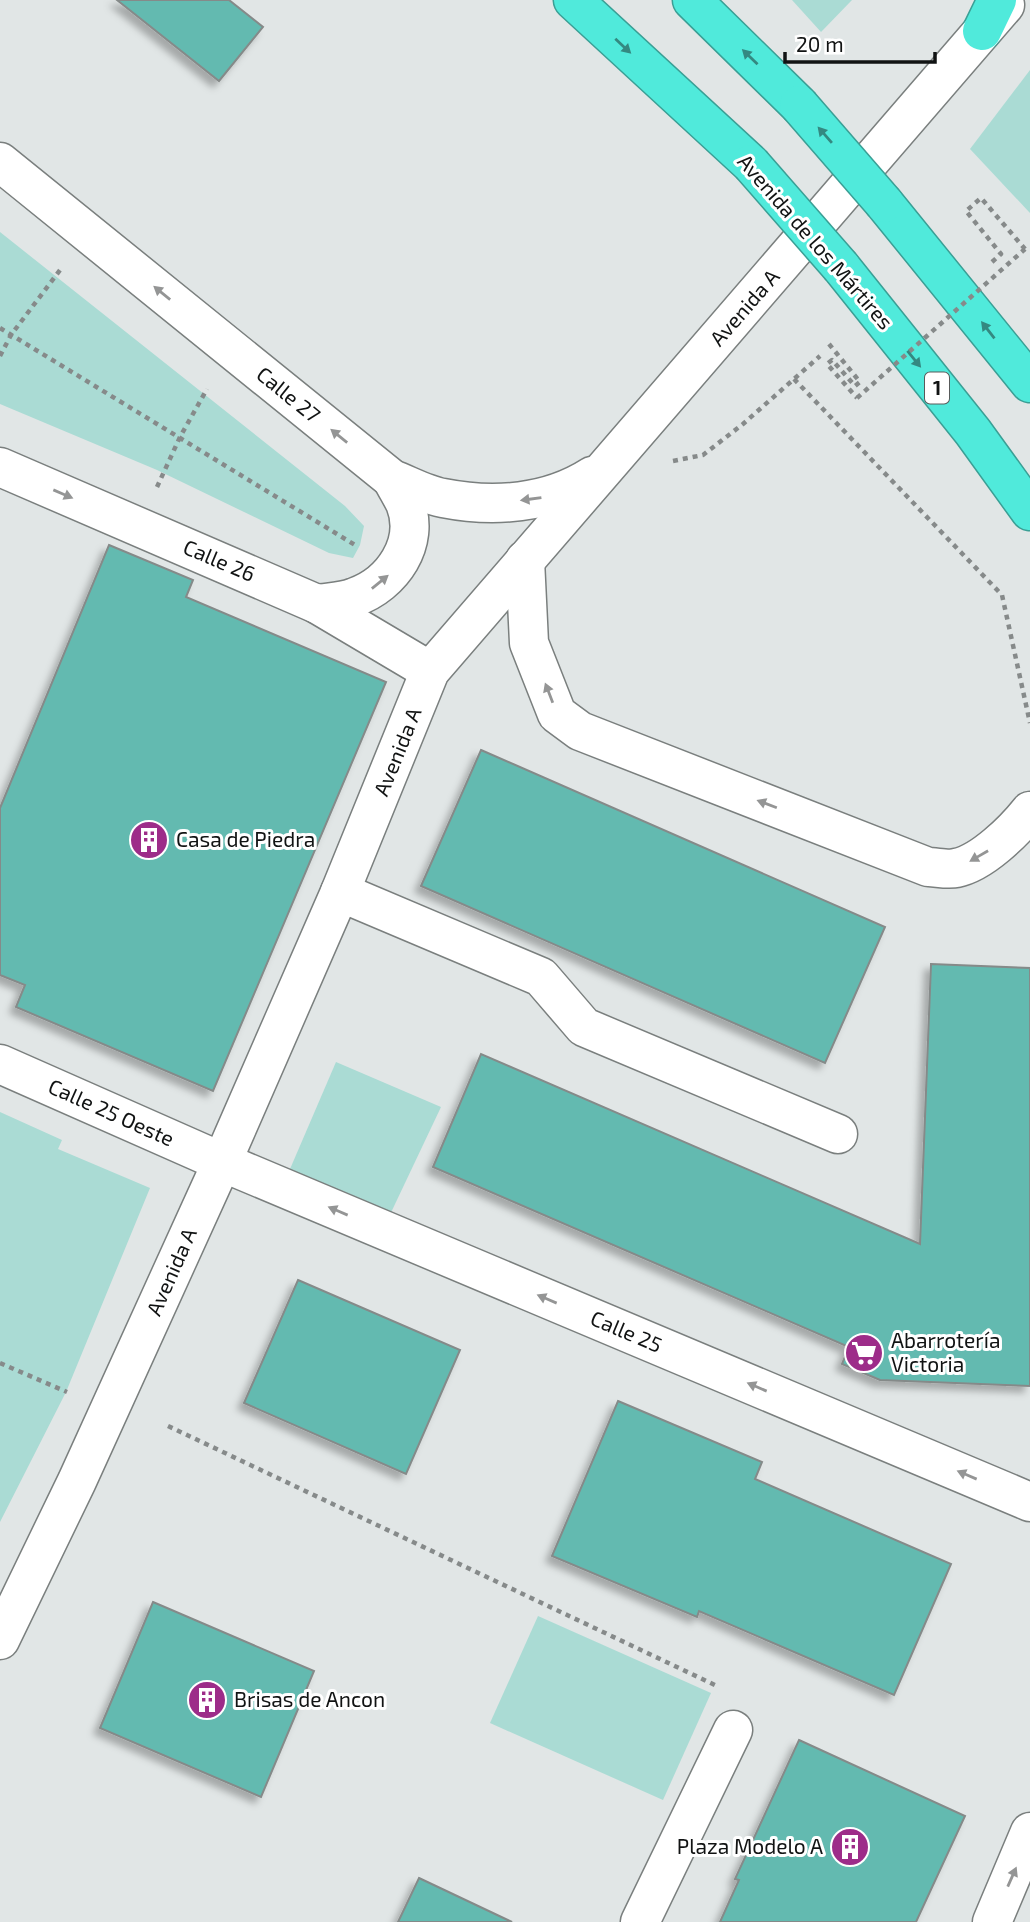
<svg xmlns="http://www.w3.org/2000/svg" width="1030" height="1922" font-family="'Exo 2',sans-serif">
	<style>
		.green { fill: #aadbd4 }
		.building { fill: #64bab0; stroke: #858a89; stroke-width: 2; filter: url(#shadow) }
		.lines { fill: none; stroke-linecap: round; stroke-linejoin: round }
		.minor-casing { stroke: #7a7f7e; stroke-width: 41 }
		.highway-casing { stroke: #3a9f95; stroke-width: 41 }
		.path { stroke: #868a8a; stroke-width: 4.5; stroke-dasharray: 5 5; stroke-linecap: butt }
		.minor { stroke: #fff; stroke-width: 38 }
		.highway { stroke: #50eadb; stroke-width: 38 }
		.highway-bridge-casing { stroke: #3a9f95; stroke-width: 41; stroke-linecap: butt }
		.path-bridge { stroke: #868a8a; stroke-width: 4.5; stroke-dasharray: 5 5; stroke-linecap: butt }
		.highway-bridge { stroke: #50eadb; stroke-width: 38 }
		.oneway { fill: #348981 }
		.oneway2 { fill: #949595 }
		.labels { text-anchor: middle; stroke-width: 6; stroke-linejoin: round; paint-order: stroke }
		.shield { fill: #fff; stroke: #585a5a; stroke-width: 2 }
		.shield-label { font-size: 19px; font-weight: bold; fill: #111313 }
		.street-label { font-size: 21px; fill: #111313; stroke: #fff }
		.poi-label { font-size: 21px; fill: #111313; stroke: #fff; text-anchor: start }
	</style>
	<defs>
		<filter id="shadow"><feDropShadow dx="-6" dy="6" stdDeviation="3.5" flood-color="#0004"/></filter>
	</defs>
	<rect width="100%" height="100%" fill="#e1e6e6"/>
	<g class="green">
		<path d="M792,0H852L821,32Z"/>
		<path d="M1030,70V213L970,149Z"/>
		<path d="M0,232L345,506L364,526L360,545L353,558L329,553L157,470L0,404Z"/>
		<path d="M336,1062L441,1107L387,1221L287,1176Z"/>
		<path d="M0,1112L62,1140L58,1149L150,1188L66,1392L0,1522Z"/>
		<path d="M538,1616L711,1693L663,1800L490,1723Z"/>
	</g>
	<g class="building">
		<path d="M117,0H229L263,27L219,81Z"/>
		<path d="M109,545L193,580L186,597L386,682L213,1091L16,1007L25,985L0,975V808Z"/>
		<path d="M481,750L885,927L825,1063L421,886Z"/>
		<path d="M931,964L1030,968V1386L880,1380L842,1364L849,1347L433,1167L481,1054L920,1244Z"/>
		<path d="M298,1280L460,1350L406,1474L244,1403Z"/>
		<path d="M618,1401L762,1462L755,1479L951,1564L894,1695L699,1611L697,1617L552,1556Z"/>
		<path d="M153,1602L314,1671L261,1797L100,1728Z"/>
		<path d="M799,1740L965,1816L916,1922H720L739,1880L735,1879Z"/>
		<path d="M419,1878L512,1922H398Z"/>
	</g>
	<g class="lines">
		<defs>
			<g id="minor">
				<path d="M0,162L392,479C408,485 426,495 443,498C494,508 548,504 592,476"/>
				<path d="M0,467L317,604L430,671"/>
				<path d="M525,560L529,643L557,714L580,731L928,867C936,867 948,870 956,868C982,863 1014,831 1030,811"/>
				<path d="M317,604C329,602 343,602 355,597C392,584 421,543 405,503C401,495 396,487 392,479"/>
				<path d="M340,892L541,977L584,1027L838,1134"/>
				<path d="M0,1064L222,1162L1030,1502"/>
				<path d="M0,1640L77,1481L222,1162L340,892L430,671L1005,5"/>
				<path d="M640,1922L733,1730"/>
				<path d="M992,1922L1030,1832"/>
			</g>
			<g id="highway">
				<path d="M573,0L751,164"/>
				<path d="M692,0L799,105"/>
				<path d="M982,31L997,0"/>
				<path d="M884,203L1030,383"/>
				<path d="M841,267L973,432L1030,511"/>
			</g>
		</defs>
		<use href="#minor" class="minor-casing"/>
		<use href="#highway" class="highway-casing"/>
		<g class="path">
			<path d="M992,262L1001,254L966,211L981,198L1025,249"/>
			<path d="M0,328L355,545"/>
			<path d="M829,344L860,382L855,386L832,360L827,364L857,398"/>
			<path d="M0,356L11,335L60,270"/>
			<path d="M794,379L1002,595L1030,723"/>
			<path d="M673,461L703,455L743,424L820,356"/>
			<path d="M157,487L180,437L207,389"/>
			<path d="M0,1363L67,1392"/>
			<path d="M168,1426L717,1686"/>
		</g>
		<use href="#minor" class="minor"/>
		<use href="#highway" class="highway"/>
		<defs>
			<g id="highway-bridge">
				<path d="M799,105L884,203"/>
				<path d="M751,164L841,267"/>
			</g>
		</defs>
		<use href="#highway-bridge" class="highway-bridge-casing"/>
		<path class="path-bridge" d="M857,398L1025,249"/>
		<use href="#highway-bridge" class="highway-bridge"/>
	</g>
	<defs><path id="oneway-solid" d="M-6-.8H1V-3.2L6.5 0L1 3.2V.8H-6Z" transform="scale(1.75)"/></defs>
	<g class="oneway">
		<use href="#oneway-solid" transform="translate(623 46) rotate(43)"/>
		<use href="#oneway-solid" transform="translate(750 57) rotate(-136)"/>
		<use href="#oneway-solid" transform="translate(825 135) rotate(-131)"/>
		<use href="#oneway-solid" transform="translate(988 330) rotate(-128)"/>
		<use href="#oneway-solid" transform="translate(914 359) rotate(51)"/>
	</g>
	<g class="oneway2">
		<use href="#oneway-solid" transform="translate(162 293) rotate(-141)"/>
		<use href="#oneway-solid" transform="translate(339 436) rotate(-141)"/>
		<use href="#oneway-solid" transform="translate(63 494) rotate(23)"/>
		<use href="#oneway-solid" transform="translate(531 499) rotate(172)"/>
		<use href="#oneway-solid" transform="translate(380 582) rotate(-39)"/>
		<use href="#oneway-solid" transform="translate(549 693) rotate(-111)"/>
		<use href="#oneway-solid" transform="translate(767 804) rotate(-159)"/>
		<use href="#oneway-solid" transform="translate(979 856) rotate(150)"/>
		<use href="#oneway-solid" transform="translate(338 1211) rotate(-157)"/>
		<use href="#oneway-solid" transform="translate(547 1299) rotate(-157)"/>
		<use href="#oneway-solid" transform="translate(757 1387) rotate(-157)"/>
		<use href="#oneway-solid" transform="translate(967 1475) rotate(-157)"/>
		<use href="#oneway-solid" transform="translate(1012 1877) rotate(-66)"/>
	</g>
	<defs>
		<symbol id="building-disc" viewBox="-11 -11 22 22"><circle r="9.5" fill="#9d2c89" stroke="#fff"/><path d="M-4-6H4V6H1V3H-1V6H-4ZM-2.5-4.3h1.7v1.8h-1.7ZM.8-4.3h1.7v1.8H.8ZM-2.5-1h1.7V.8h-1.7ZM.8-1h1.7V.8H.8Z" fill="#fff"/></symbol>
		<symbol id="supermarket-disc" viewBox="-11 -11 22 22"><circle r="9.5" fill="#9d2c89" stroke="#fff"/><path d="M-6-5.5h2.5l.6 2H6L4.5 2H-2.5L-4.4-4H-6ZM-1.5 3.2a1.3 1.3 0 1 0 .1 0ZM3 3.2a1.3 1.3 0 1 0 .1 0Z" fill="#fff"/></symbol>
	</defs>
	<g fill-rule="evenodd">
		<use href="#building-disc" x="127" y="818" width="44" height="44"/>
		<use href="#supermarket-disc" x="842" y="1331" width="44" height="44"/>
		<use href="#building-disc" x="185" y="1678" width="44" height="44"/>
		<use href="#building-disc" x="828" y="1825" width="44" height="44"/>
	</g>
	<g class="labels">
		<rect class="shield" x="925" y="372.5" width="24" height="31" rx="5"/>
		<g class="shield-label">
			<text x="937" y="395">1</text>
		</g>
		<g class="street-label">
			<text transform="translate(815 242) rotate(49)" y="7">Avenida de los Mártires</text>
			<text transform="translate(745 308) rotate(-49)" y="7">Avenida A</text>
			<text transform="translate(288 395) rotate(39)" y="7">Calle 27</text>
			<text transform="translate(219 561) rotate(23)" y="7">Calle 26</text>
			<text transform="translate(398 752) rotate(-68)" y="7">Avenida A</text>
			<text transform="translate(111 1113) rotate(24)" y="7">Calle 25 Oeste</text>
			<text transform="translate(172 1272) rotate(-66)" y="7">Avenida A</text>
			<text transform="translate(626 1332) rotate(23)" y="7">Calle 25</text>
		</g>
		<g class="poi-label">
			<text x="176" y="847">Casa de Piedra</text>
			<text x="891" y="1348">Abarrotería<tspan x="891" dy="24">Victoria</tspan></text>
			<text x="234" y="1707">Brisas de Ancon</text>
			<text x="823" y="1854" text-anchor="end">Plaza Modelo A</text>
		</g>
	</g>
	<path d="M785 52v10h150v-10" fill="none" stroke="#111313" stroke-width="3.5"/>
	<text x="796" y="52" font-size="21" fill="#111313" stroke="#ffffff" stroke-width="5" paint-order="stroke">20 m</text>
</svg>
